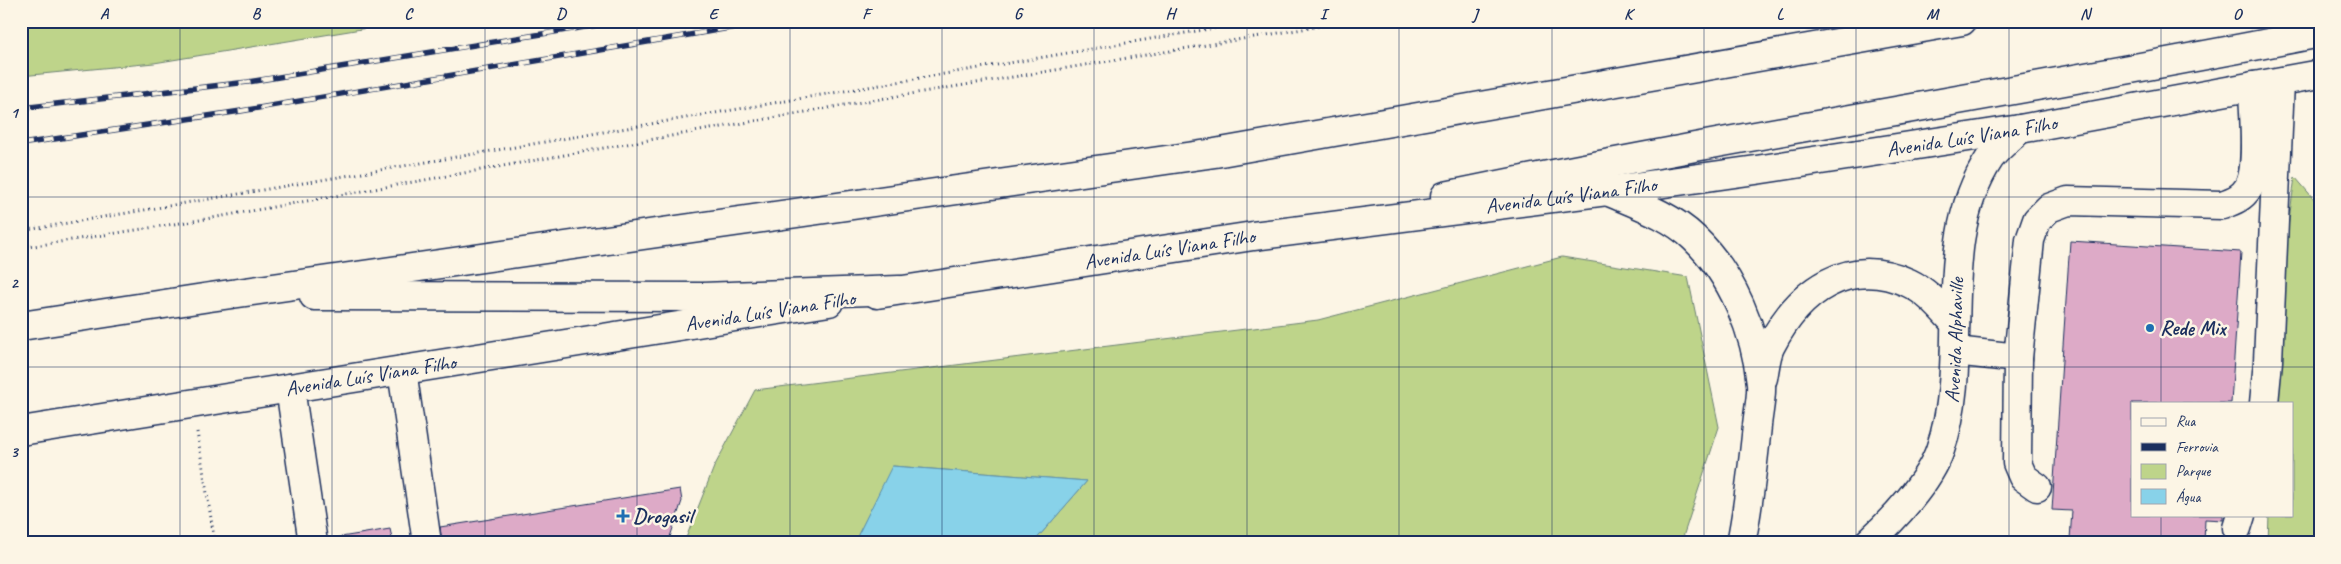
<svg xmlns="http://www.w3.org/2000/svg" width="2341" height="564" font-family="Caveat,sans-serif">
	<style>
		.green { fill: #bed48a; stroke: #6c8274 }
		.water { fill: #88d2e9; stroke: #5c91b1 }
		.building { fill: #ddaac7; stroke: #1b2f5e }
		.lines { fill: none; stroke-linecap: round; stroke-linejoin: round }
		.minor-casing { stroke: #1b2f5e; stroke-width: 31 }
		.major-casing { stroke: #1b2f5e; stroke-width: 31 }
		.highway-casing { stroke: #1b2f5e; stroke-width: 31 }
		.path { stroke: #1b2f5e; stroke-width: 3; stroke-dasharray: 1 4; stroke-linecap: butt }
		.minor { stroke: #fcf5e5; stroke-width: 28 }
		.major { stroke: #fcf5e5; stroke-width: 28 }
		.highway { stroke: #fcf5e5; stroke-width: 28 }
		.rail-casing { stroke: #1b2f5e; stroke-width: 5.5 }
		.rail { stroke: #fcf5e5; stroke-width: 4; stroke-dasharray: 11; stroke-linecap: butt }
		.grid { fill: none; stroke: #1b2f5e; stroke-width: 1; stroke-opacity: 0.55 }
		.poi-dot { fill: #1f6fb2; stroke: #fcf5e5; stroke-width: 2 }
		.labels { text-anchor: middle; stroke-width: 5; stroke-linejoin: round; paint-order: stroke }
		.street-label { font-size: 21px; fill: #1b2f5e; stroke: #fcf5e5 }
		.poi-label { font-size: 21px; font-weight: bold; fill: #1b2f5e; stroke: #fcf5e5; text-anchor: start }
		.neatline { fill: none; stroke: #1b2f5e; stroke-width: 2 }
		.grid-label { font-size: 16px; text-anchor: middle; font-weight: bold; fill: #1b2f5e }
	</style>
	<rect width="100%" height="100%" fill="#fcf5e5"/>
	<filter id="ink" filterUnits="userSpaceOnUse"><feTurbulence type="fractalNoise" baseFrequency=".02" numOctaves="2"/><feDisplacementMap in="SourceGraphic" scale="10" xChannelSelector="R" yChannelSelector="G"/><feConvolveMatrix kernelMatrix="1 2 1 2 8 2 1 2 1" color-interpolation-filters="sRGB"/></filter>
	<g filter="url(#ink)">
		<g class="green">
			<path d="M21,21H410L154,63L21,76Z"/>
			<path d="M2295,177L2320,206V543H2268L2269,515H2292V403H2274L2280,285Z"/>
			<path d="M1562,257L1688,277L1719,427L1681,543H1033L1087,481L893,466L854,543H684L714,467L755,390L1318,320Z"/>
		</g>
		<path class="water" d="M892,466L1087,481L1033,543H854Z"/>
		<g class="building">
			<path d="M2070,241L2241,252L2231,403H2132V515H2223V520L2205,519L2204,543H2123L2070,539L2072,511L2052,510Z"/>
			<path d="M680,489L682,501L668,543H442L440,527Z"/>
			<path d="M390,529L393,543H336L335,538Z"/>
		</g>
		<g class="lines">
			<defs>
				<g id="minor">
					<path d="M1607,191C1637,204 1670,215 1694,238C1732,274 1756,332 1761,384C1762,397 1758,413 1757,426C1753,465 1749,504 1741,543"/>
					<path d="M1955,351L2018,358L2030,240L2037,220L2049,208L2068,201L2222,205C2233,201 2242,198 2248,188C2260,169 2253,111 2253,86"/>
					<path d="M2018,358L2017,463L2023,477L2037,487"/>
					<path d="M402,370L427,543"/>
					<path d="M1763,378C1765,368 1766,354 1771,345C1799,291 1848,255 1909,283C1928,292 1941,308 1955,323"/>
					<path d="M290,388L313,543"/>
					<path d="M2264,403L2268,361L2280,82"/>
					<path d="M2237,528L2241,515"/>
					<path id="s1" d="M1868,543C1893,520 1929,482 1940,450C1973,356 1932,245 1990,158C1998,147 2010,138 2020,129"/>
				</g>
				<g id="major">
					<path d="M1445,196C1735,135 2029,91 2320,33"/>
					<path id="s2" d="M877,294L1253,236L1607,191L1756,170L2020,129L2320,74"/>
					<path id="s3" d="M21,431L829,302"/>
				</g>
				<g id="highway">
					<path d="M314,296L703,297L899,290"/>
					<path d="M21,326L210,297L1215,153L1962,21"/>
				</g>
			</defs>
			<use href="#minor" class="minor-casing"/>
			<use href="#major" class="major-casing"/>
			<use href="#highway" class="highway-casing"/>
			<g class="path">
				<path d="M21,231L1256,21"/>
				<path d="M21,248L206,219L856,103L1351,21"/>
				<path d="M197,432L215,543"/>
			</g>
			<use href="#minor" class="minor"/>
			<use href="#major" class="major"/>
			<use href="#highway" class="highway"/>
			<defs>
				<g id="rail">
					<path d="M21,108L248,82L622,21"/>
					<path d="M21,144L241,111L771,21"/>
				</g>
			</defs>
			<use href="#rail" class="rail-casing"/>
			<use href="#rail" class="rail"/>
		</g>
	</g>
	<path class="grid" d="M180,21V543M332,21V543M485,21V543M637,21V543M790,21V543M942,21V543M1094,21V543M1247,21V543M1399,21V543M1552,21V543M1704,21V543M1856,21V543M2009,21V543M2161,21V403M21,197H2320M21,367H2320M2161,515V543"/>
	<g class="poi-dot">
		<circle cx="2150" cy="328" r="5"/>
		<path d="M620.5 508.5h5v5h5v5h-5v5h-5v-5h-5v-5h5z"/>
	</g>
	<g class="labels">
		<g class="street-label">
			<text dy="7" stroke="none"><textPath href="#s2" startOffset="1106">Avenida Luís Viana Filho</textPath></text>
			<text dy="7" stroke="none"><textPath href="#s2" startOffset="701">Avenida Luís Viana Filho</textPath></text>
			<text dy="7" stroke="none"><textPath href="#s2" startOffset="296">Avenida Luís Viana Filho</textPath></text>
			<text transform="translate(770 311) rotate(-9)" y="7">Avenida Luís Viana Filho</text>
			<text dy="7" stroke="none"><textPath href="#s1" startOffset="230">Avenida Alphaville</textPath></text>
			<text dy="7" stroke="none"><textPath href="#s3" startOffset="354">Avenida Luís Viana Filho</textPath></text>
		</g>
		<g class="poi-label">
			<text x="2160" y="335">Rede Mix</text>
			<text x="633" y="523">Drogasil</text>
		</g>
	</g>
	<rect width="2341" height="564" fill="none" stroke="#fcf5e5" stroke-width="55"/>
	<rect x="2131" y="402" width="162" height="115" fill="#fcf5e5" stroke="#a2a6af"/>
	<rect x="2141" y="418" width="25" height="8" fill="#fcf5e5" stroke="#a2a6af"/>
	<text x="2176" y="426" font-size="15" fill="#1b2f5e">Rua</text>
	<rect x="2141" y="443" width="25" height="8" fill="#1b2f5e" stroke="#a2a6af"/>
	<text x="2176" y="452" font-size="15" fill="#1b2f5e">Ferrovia</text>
	<rect x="2141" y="464" width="25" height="15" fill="#bed48a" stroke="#a2a6af"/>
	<text x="2176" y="476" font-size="15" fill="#1b2f5e">Parque</text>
	<rect x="2141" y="489" width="25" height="15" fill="#88d2e9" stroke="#a2a6af"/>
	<text x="2176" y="502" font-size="15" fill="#1b2f5e">Água</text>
	<rect x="28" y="28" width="2286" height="508" class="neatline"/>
	<g class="grid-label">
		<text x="104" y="19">A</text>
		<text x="256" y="19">B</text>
		<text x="408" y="19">C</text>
		<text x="561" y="19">D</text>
		<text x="713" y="19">E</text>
		<text x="866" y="19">F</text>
		<text x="1018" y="19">G</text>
		<text x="1170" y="19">H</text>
		<text x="1323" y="19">I</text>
		<text x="1475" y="19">J</text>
		<text x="1628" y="19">K</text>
		<text x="1780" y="19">L</text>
		<text x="1932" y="19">M</text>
		<text x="2085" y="19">N</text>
		<text x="2237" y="19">O</text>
		<text x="14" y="118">1</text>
		<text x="14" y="288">2</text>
		<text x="14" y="457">3</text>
	</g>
</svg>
